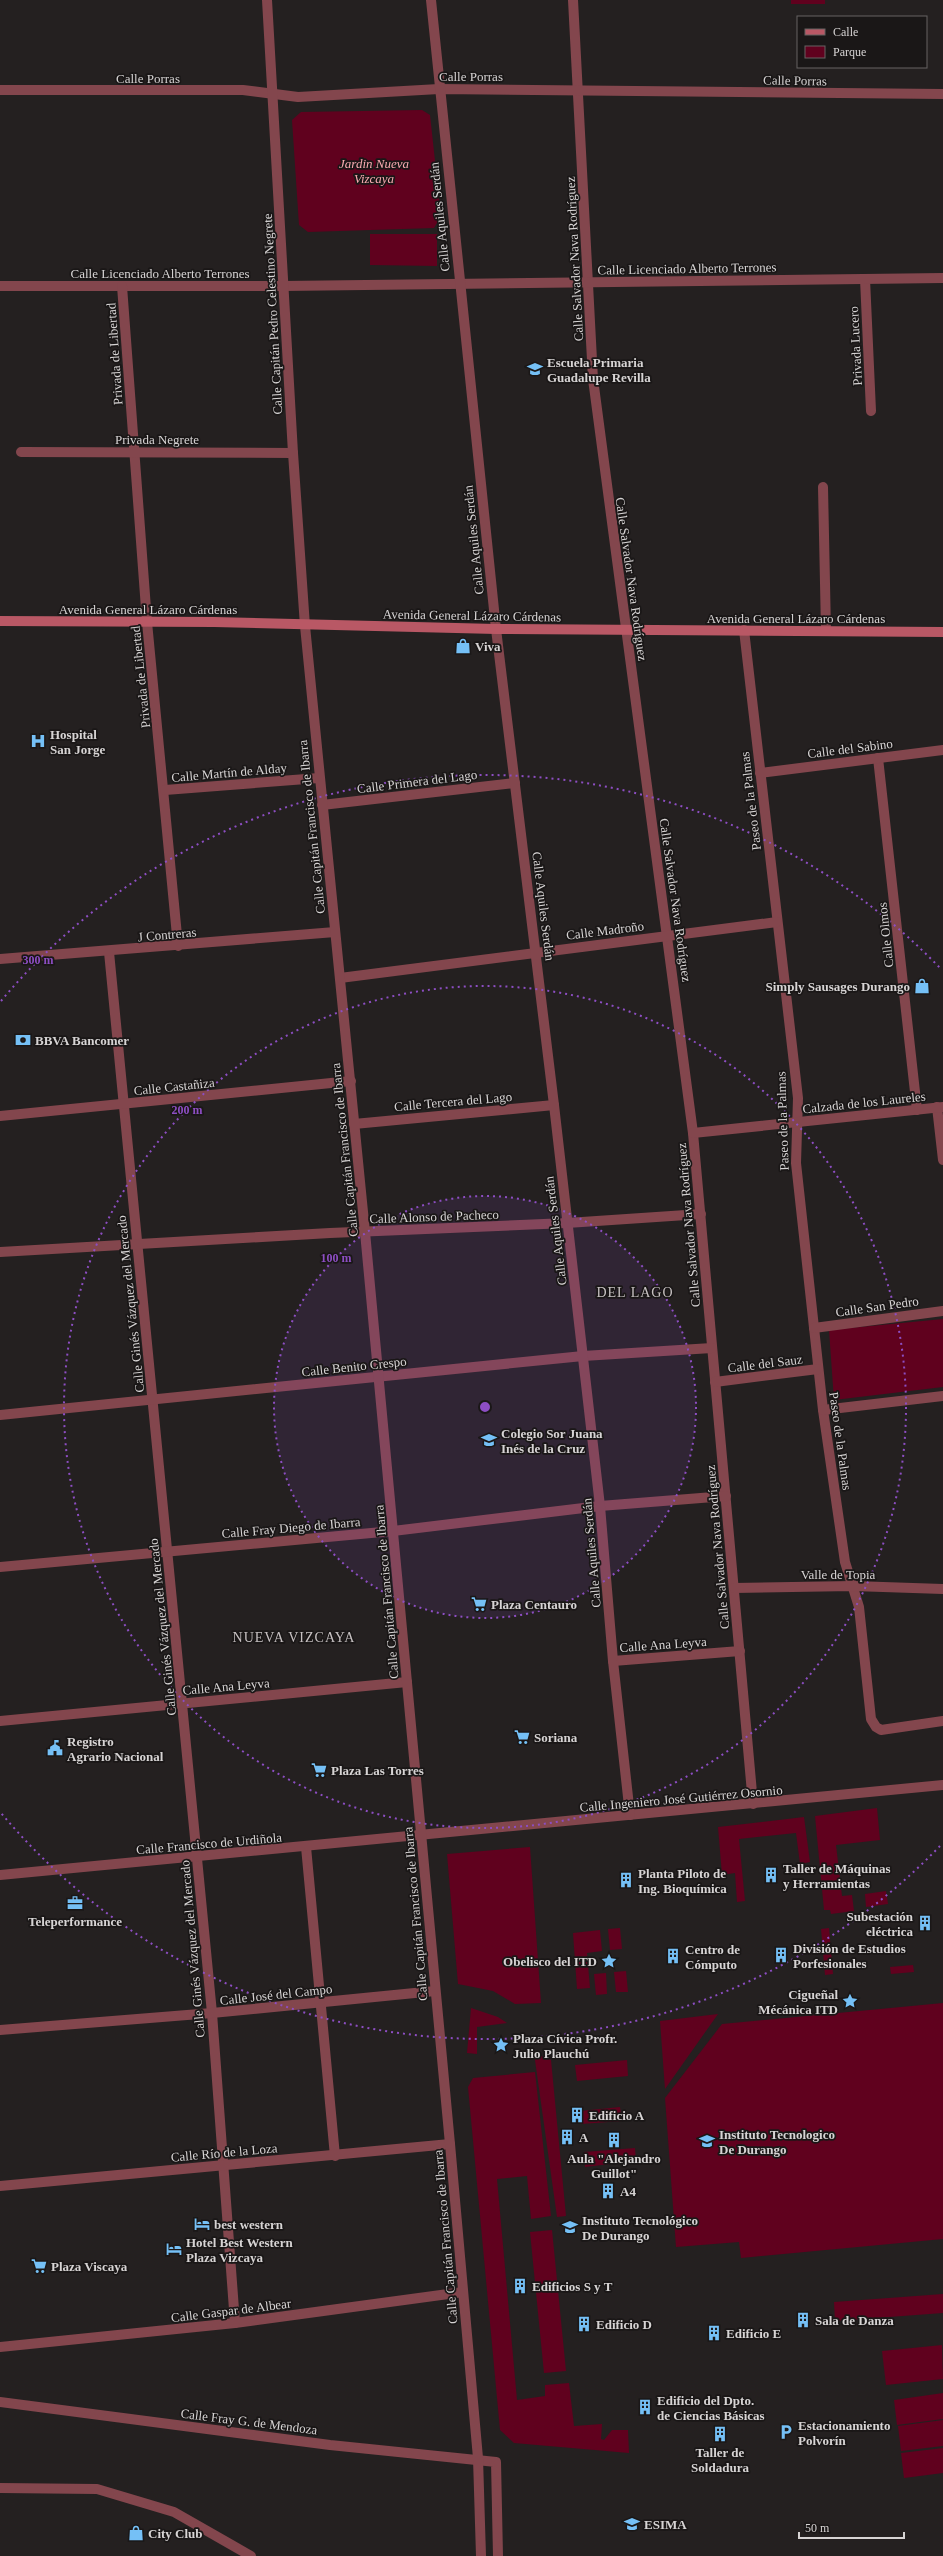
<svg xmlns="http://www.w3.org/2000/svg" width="943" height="2556" font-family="Georgia,serif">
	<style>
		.green { fill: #60011e }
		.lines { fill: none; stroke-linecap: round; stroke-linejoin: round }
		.minor { stroke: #83464d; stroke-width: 10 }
		.tertiary { stroke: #83464d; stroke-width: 10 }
		.secondary { stroke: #b95865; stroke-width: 10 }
		.ring { fill: none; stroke: #8d4ec3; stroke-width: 2; stroke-dasharray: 2 4 }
		.labels { text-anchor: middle; stroke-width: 3.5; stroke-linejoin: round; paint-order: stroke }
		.street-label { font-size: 13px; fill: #d7d4d4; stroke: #1a1717 }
		.park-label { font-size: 13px; font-style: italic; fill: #f9aab1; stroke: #1a1717 }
		.poi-label { font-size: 13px; font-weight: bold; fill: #d7d4d4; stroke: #1a1717; text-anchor: start }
		.neighbourhood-label { font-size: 14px; letter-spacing: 1px; fill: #c6c0c1; stroke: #1a1717 }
		.centre { fill: #8d4ec3; stroke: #1a1717; stroke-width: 2 }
		.ring-label { font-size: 12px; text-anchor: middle; font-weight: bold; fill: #8d4ec3; stroke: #1a1717; stroke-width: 3.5; stroke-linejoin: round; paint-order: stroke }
	</style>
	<rect width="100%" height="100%" fill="#242020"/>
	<g class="green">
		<rect x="791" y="0" width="34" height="4"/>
		<path d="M422,110L430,115L441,216L434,228L308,232L299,225L292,120L301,112Z"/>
		<path d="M370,234H437V266L370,265Z"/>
		<path d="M943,1319V1387L834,1400L829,1330Z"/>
		<path d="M877,1808L880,1840L836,1845L842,1896L852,1895L854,1911L831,1914L830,1910H824L815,1816Z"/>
		<path d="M804,1817L810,1862L800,1864L796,1833L739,1839L745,1901L737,1902L735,1873L722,1875L718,1827Z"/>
		<path d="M530,1847L541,2003L515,2004L493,1991L458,1984L447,1854Z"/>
		<path d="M886,1891L888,1904L866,1907L865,1894Z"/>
		<path d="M620,1928L622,1949L610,1950L608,1929Z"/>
		<path d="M829,1928L833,1974L825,1975L821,1929Z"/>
		<path d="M600,1930L602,1951L587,1953L590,1988L577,1989L573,1933Z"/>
		<path d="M913,1965L914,1972L891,1974L890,1967Z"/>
		<path d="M626,1971L628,1992H616L614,1972Z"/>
		<path d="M606,1973L607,1994L596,1995L594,1974Z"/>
		<path d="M943,2003V2239L741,2258L739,2242L676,2247L665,2098L722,2024Z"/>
		<path d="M471,2008L498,2017L507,2023L477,2027V2054L467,2053Z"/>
		<path d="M718,2014L665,2089L660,2021Z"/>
		<path d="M534,2053L551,2060L566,2216L557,2217Z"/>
		<path d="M627,2060L628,2076L577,2081L575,2065Z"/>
		<path d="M535,2072L551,2216L531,2219L527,2176L497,2179L517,2400L545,2396V2385L569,2383L574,2426L602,2424L601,2439L604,2440L612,2430H628L629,2453L514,2443L500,2430L468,2087L473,2078Z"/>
		<path d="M620,2107L622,2121L581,2124L580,2111Z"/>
		<path d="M635,2148L636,2161L585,2167L584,2152Z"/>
		<path d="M552,2230L566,2371L544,2373L530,2232Z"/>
		<path d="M943,2294V2313L835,2321L834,2302Z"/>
		<path d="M942,2345L943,2379L886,2385L882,2351Z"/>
		<path d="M943,2393V2419L897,2425L894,2400Z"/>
		<path d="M943,2420V2446L901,2451L898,2426Z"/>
		<path d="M943,2448V2473L904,2478L901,2453Z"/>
	</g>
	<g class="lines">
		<g class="minor">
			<path d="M573,0L593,379L693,1133L753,1804"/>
			<path d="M0,90H243L298,97L439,89L943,94"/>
			<path d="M865,279L871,411"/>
			<path d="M0,286H283L943,278"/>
			<path d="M122,286L147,622L178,946"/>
			<path d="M21,452L293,453"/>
			<path d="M823,487L826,631"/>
			<path d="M744,630L798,1098L796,1163L823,1410L845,1562L859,1607L871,1719L876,1727L881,1730L943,1721"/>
			<path d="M878,758L917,1110"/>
			<path d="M760,773L943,750"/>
			<path d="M165,790L319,778"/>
			<path d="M322,805L515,783"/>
			<path d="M109,952L212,2013L235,2323"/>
			<path d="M0,959L335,932"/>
			<path d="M340,978L777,922"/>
			<path d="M937,1107L943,1160"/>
			<path d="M0,1116L351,1081"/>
			<path d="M354,1124L554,1105"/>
			<path d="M693,1133L943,1107"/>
			<path d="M0,1252L330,1233L567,1223L701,1214"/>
			<path d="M814,1328L943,1311"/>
			<path d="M715,1382L818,1369"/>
			<path d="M823,1410L943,1396"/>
			<path d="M0,1415L583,1356L712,1348"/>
			<path d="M0,1567L393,1531L600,1506L726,1496"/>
			<path d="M734,1588L853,1586L943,1589"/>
			<path d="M613,1661L740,1651"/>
			<path d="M0,1721L407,1682"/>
			<path d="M306,1847L335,2156"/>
			<path d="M0,1875L943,1785"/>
			<path d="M0,2030L212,2013L435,1991"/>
			<path d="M0,2186L450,2144"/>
			<path d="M0,2347L235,2323L463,2292"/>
			<path d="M0,2402L330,2445L496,2462L498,2556"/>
			<path d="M0,2488L97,2489L174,2512L251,2556"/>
		</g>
		<g class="tertiary">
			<path d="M267,0L293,453L305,626L365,1232L450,2144L478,2458L481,2556"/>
			<path d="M431,0L496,629L554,1105L600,1506L613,1661L630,1815"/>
		</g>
		<path class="secondary" d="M0,621L214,622L496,629L943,632"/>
	</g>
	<circle cx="485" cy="1407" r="211" fill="#8d4ec3" fill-opacity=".12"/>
	<g class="ring">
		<circle cx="485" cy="1407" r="211"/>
		<circle cx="485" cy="1407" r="421"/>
		<path d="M940 1846A632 632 0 0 1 1 1813M1 1001A632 632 0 0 1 940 968"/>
	</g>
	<defs>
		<symbol id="school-bare" viewBox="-9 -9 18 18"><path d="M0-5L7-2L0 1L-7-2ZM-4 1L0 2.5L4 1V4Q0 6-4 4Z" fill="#75c0f6" stroke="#1a1717" stroke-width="2.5" paint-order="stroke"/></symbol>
		<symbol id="shop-bare" viewBox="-9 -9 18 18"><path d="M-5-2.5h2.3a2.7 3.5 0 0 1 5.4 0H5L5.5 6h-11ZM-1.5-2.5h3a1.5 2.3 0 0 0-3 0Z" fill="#75c0f6" stroke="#1a1717" stroke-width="2.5" paint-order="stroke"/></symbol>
		<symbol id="hospital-bare" viewBox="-9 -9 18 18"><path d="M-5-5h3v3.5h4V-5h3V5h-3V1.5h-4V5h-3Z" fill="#75c0f6" stroke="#1a1717" stroke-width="2.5" paint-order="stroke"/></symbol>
		<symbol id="bank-bare" viewBox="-9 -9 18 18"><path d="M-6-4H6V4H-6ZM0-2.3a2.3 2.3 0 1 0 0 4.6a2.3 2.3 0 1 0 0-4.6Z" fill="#75c0f6" stroke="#1a1717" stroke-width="2.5" paint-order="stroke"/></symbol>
		<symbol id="supermarket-bare" viewBox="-9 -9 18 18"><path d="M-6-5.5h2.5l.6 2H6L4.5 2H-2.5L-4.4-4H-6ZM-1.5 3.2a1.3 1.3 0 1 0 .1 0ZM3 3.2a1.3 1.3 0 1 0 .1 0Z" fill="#75c0f6" stroke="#1a1717" stroke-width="2.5" paint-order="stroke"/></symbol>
		<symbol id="civic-bare" viewBox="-9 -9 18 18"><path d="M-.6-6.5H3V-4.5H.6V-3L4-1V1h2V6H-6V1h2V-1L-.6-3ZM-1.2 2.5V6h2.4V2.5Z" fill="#75c0f6" stroke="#1a1717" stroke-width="2.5" paint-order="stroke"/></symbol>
		<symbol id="building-bare" viewBox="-9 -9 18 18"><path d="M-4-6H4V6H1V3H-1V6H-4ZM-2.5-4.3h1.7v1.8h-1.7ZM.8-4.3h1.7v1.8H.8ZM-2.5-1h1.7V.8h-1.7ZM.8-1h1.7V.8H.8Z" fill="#75c0f6" stroke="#1a1717" stroke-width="2.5" paint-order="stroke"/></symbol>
		<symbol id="office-bare" viewBox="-9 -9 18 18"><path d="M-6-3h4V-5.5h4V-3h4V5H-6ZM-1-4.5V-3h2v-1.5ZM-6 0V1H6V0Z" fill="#75c0f6" stroke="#1a1717" stroke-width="2.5" paint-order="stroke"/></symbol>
		<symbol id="sight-bare" viewBox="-9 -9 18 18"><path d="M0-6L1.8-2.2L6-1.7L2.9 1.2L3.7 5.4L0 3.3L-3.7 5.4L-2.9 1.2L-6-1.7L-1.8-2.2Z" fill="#75c0f6" stroke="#1a1717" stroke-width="2.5" paint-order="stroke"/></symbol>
		<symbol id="university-bare" viewBox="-9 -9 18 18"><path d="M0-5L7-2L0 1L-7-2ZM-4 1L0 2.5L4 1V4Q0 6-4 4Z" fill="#75c0f6" stroke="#1a1717" stroke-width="2.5" paint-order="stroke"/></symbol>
		<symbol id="hotel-bare" viewBox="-9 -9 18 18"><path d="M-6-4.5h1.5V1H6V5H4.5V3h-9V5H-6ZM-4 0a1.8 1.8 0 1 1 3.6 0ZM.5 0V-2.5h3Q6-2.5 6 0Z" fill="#75c0f6" stroke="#1a1717" stroke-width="2.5" paint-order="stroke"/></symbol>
		<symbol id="parking-bare" viewBox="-9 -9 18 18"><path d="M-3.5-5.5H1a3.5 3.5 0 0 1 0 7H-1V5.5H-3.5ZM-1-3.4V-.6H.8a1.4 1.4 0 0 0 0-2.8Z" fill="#75c0f6" stroke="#1a1717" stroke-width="2.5" paint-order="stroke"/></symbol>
	</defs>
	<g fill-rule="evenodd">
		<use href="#school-bare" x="524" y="358" width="22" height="22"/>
		<use href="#shop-bare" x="452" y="635" width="22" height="22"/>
		<use href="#hospital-bare" x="27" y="730" width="22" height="22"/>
		<use href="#shop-bare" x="911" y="975" width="22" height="22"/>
		<use href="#bank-bare" x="12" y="1029" width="22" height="22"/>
		<use href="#school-bare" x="478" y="1429" width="22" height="22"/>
		<use href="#supermarket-bare" x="468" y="1593" width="22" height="22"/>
		<use href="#supermarket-bare" x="511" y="1726" width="22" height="22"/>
		<use href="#civic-bare" x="44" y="1737" width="22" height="22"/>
		<use href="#supermarket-bare" x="308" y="1759" width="22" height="22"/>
		<use href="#building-bare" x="760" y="1864" width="22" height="22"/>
		<use href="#building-bare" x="615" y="1869" width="22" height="22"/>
		<use href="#office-bare" x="64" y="1892" width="22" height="22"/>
		<use href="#building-bare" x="914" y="1912" width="22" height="22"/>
		<use href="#building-bare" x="770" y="1944" width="22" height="22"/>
		<use href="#building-bare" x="662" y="1945" width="22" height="22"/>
		<use href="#sight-bare" x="598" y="1950" width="22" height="22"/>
		<use href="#sight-bare" x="839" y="1990" width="22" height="22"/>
		<use href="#sight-bare" x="490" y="2034" width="22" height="22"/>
		<use href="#building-bare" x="566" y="2104" width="22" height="22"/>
		<use href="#building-bare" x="556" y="2126" width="22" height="22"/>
		<use href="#building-bare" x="603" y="2129" width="22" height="22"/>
		<use href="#university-bare" x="696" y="2130" width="22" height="22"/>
		<use href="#building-bare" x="597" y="2180" width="22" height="22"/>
		<use href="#hotel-bare" x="191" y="2213" width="22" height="22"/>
		<use href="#school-bare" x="559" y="2216" width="22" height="22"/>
		<use href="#hotel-bare" x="163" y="2238" width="22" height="22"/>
		<use href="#supermarket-bare" x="28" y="2255" width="22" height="22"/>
		<use href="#building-bare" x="509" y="2275" width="22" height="22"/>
		<use href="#building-bare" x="792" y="2309" width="22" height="22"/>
		<use href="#building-bare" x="573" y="2313" width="22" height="22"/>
		<use href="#building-bare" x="703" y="2322" width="22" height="22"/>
		<use href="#building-bare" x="634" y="2396" width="22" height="22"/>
		<use href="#parking-bare" x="775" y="2421" width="22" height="22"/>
		<use href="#building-bare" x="709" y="2423" width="22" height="22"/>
		<use href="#school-bare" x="621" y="2513" width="22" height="22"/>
		<use href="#shop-bare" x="125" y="2522" width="22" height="22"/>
	</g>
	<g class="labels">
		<g class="street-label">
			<text x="471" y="81">Calle Porras</text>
			<text x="148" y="83">Calle Porras</text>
			<text transform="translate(795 80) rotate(1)" y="5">Calle Porras</text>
			<text transform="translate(439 217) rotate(-96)" y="5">Calle Aquiles Serdán</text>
			<text transform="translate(574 259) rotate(-93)" y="5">Calle Salvador Nava Rodríguez</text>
			<text transform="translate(687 268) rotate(-1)" y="5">Calle Licenciado Alberto Terrones</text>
			<text x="160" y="278">Calle Licenciado Alberto Terrones</text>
			<text transform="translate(272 314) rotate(-93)" y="5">Calle Capitán Pedro Celestino Negrete</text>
			<text transform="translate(855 346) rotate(-93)" y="5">Privada Lucero</text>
			<text transform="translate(114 354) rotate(-94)" y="5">Privada de Libertad</text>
			<text x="157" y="444">Privada Negrete</text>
			<text transform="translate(473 540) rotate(-96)" y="5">Calle Aquiles Serdán</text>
			<text transform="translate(632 579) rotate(82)" y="5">Calle Salvador Nava Rodríguez</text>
			<text x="148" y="614">Avenida General Lázaro Cárdenas</text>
			<text transform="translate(472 615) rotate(1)" y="5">Avenida General Lázaro Cárdenas</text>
			<text x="796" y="623">Avenida General Lázaro Cárdenas</text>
			<text transform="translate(140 677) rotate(-96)" y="5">Privada de Libertad</text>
			<text transform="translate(850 748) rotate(-7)" y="5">Calle del Sabino</text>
			<text transform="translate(229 772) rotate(-5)" y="5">Calle Martín de Alday</text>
			<text transform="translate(417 781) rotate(-7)" y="5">Calle Primera del Lago</text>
			<text transform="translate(750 801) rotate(-97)" y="5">Paseo de la Palmas</text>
			<text transform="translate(311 827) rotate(-96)" y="5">Calle Capitán Francisco de Ibarra</text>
			<text transform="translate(676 900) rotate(82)" y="5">Calle Salvador Nava Rodríguez</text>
			<text transform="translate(544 906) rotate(83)" y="5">Calle Aquiles Serdán</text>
			<text transform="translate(605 930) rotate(-7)" y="5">Calle Madroño</text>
			<text transform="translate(167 934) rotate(-5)" y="5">J Contreras</text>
			<text transform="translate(885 935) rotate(-96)" y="5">Calle Olmos</text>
			<text transform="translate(174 1086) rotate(-6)" y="5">Calle Castañiza</text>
			<text transform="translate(453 1101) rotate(-5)" y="5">Calle Tercera del Lago</text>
			<text transform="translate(864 1102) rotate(-6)" y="5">Calzada de los Laureles</text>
			<text transform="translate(782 1121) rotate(-92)" y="5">Paseo de la Palmas</text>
			<text transform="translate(344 1150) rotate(-96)" y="5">Calle Capitán Francisco de Ibarra</text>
			<text transform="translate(434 1216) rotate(-2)" y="5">Calle Alonso de Pacheco</text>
			<text transform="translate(688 1225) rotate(-95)" y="5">Calle Salvador Nava Rodríguez</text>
			<text transform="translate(555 1231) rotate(-97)" y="5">Calle Aquiles Serdán</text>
			<text transform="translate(130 1304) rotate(-96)" y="5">Calle Ginés Vázquez del Mercado</text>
			<text transform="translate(877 1306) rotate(-8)" y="5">Calle San Pedro</text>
			<text transform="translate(765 1363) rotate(-7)" y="5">Calle del Sauz</text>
			<text transform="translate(354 1366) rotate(-6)" y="5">Calle Benito Crespo</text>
			<text transform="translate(841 1441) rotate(82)" y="5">Paseo de la Palmas</text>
			<text transform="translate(291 1527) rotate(-5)" y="5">Calle Fray Diego de Ibarra</text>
			<text transform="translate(717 1547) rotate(-95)" y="5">Calle Salvador Nava Rodríguez</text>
			<text transform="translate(591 1553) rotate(-95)" y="5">Calle Aquiles Serdán</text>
			<text x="838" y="1579">Valle de Topia</text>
			<text transform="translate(386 1592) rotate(-95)" y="5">Calle Capitán Francisco de Ibarra</text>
			<text transform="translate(162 1627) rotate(-96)" y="5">Calle Ginés Vázquez del Mercado</text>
			<text transform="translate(663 1644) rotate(-4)" y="5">Calle Ana Leyva</text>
			<text transform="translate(226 1686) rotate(-5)" y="5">Calle Ana Leyva</text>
			<text transform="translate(681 1798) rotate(-5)" y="5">Calle Ingeniero José Gutiérrez Osornio</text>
			<text transform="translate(209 1843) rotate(-5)" y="5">Calle Francisco de Urdiñola</text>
			<text transform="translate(415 1914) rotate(-95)" y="5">Calle Capitán Francisco de Ibarra</text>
			<text transform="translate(192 1949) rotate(-95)" y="5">Calle Ginés Vázquez del Mercado</text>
			<text transform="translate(276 1994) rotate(-6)" y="5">Calle José del Campo</text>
			<text transform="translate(224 2152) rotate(-5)" y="5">Calle Río de la Loza</text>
			<text transform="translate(445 2237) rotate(-95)" y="5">Calle Capitán Francisco de Ibarra</text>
			<text transform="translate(231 2310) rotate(-7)" y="5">Calle Gaspar de Albear</text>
			<text transform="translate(249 2421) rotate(7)" y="5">Calle Fray G. de Mendoza</text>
		</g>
		<g class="park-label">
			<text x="374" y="168">Jardin Nueva<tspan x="374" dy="15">Vizcaya</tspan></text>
		</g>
		<g class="poi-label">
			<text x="547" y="367">Escuela Primaria<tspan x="547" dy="15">Guadalupe Revilla</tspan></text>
			<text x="475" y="651">Viva</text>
			<text x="50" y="739">Hospital<tspan x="50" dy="15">San Jorge</tspan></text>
			<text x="910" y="991" text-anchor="end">Simply Sausages Durango</text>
			<text x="35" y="1045">BBVA Bancomer</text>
			<text x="501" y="1438">Colegio Sor Juana<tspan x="501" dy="15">Inés de la Cruz</tspan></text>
			<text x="491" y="1609">Plaza Centauro</text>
			<text x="534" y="1742">Soriana</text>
			<text x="67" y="1746">Registro<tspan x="67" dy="15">Agrario Nacional</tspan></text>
			<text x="331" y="1775">Plaza Las Torres</text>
			<text x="783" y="1873">Taller de Máquinas<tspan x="783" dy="15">y Herramientas</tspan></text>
			<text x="638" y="1878">Planta Piloto de<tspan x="638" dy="15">Ing. Bioquímica</tspan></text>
			<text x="913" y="1921" text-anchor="end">Subestación<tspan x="913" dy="15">eléctrica</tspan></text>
			<text x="75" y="1926" text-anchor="middle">Teleperformance</text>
			<text x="793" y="1953">División de Estudios<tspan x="793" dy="15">Porfesionales</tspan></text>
			<text x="685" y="1954">Centro de<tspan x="685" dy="15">Cómputo</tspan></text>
			<text x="597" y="1966" text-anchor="end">Obelisco del ITD</text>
			<text x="838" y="1999" text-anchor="end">Cigueñal<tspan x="838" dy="15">Mécánica ITD</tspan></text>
			<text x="513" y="2043">Plaza Cívica Profr.<tspan x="513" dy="15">Julio Plauchú</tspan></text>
			<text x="589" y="2120">Edificio A</text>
			<text x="719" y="2139">Instituto Tecnologico<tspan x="719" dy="15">De Durango</tspan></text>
			<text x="579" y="2142">A</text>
			<text x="614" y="2163" text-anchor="middle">Aula "Alejandro<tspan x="614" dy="15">Guillot"</tspan></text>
			<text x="620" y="2196">A4</text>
			<text x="582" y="2225">Instituto Tecnológico<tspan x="582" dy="15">De Durango</tspan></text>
			<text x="214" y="2229">best western</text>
			<text x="186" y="2247">Hotel Best Western<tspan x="186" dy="15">Plaza Vizcaya</tspan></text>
			<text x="51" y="2271">Plaza Viscaya</text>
			<text x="532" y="2291">Edificios S y T</text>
			<text x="815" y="2325">Sala de Danza</text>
			<text x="596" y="2329">Edificio D</text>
			<text x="726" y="2338">Edificio E</text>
			<text x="657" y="2405">Edificio del Dpto.<tspan x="657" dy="15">de Ciencias Básicas</tspan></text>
			<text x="798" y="2430">Estacionamiento<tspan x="798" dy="15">Polvorín</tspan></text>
			<text x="720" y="2457" text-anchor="middle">Taller de<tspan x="720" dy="15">Soldadura</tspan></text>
			<text x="644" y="2529">ESIMA</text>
			<text x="148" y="2538">City Club</text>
		</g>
		<g class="neighbourhood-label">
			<text x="635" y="1297">DEL LAGO</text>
			<text x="294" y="1642">NUEVA VIZCAYA</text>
		</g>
	</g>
	<circle cx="485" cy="1407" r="6" class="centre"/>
	<g class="ring-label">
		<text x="38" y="964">300 m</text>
		<text x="187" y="1114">200 m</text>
		<text x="336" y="1262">100 m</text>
	</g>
	<rect x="797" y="16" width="130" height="52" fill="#1a1717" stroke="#666363"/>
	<rect x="805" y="29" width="20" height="6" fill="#b95865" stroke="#666363"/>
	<text x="833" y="36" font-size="12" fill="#d7d4d4">Calle</text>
	<rect x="805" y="46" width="20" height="12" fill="#60011e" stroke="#666363"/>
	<text x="833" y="56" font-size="12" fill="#d7d4d4">Parque</text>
	<path d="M799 2532v6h105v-6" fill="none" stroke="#d7d4d4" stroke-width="2"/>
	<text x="805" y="2532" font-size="12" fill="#d7d4d4" stroke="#1a1717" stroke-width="3" paint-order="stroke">50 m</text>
</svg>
